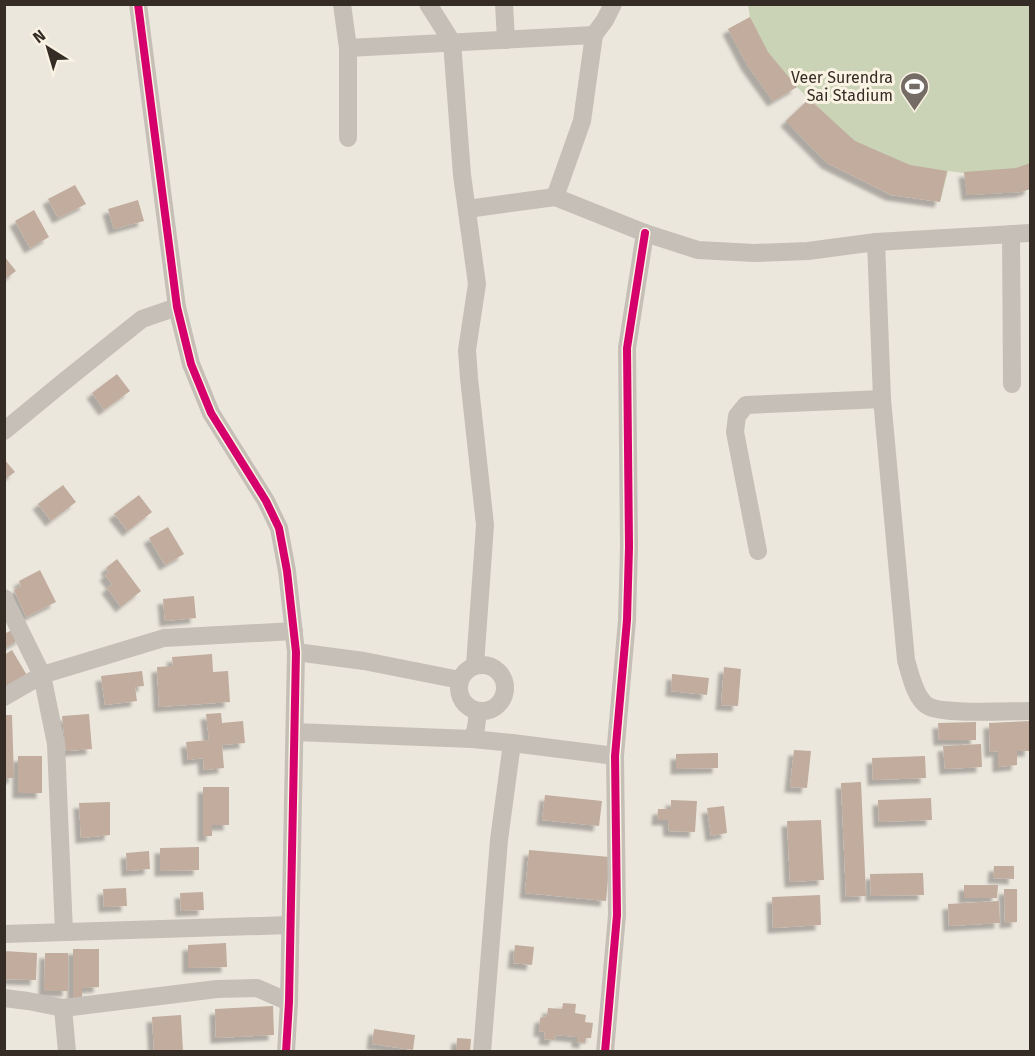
<svg xmlns="http://www.w3.org/2000/svg" width="1035" height="1056" font-family="'Fira Sans',sans-serif">
	<style>
		.green { fill: #cad3b6 }
		.building { fill: #c1ac9e; filter: url(#shadow) }
		.lines { fill: none; stroke-linecap: round; stroke-linejoin: round }
		.minor { stroke: #c5bfb7; stroke-width: 18 }
		.cycleway-casing { stroke: #faf2e3; stroke-width: 11 }
		.cycleway { stroke: #d6006c; stroke-width: 8 }
		.labels { text-anchor: middle; stroke-width: 6; stroke-linejoin: round; paint-order: stroke }
		.poi-label { font-size: 16px; fill: #352c25; stroke: #faf2e3; text-anchor: end }
	</style>
	<defs>
		<filter id="shadow"><feDropShadow dx="-5.5" dy="5.5" stdDeviation="1.5" flood-color="#0004"/></filter>
	</defs>
	<rect width="100%" height="100%" fill="#ece7dd"/>
	<path class="green" d="M748,5H1030V189L1021,192L967,195L964,173L948,171L940,202L827,163L786,121L809,99L797,87L773,101L747,65L728,29L750,17Z"/>
	<g class="building">
		<path d="M750,17L768,52L797,87L773,101L747,65L728,29Z"/>
		<path d="M809,99L855,141L910,165L947,171L940,202L891,195L827,163L786,121Z"/>
		<path d="M1030,163V189L1021,192L967,195L964,172L1016,168Z"/>
		<path d="M75,185L86,204L58,218L48,199Z"/>
		<path d="M138,200L144,221L114,229L108,209Z"/>
		<path d="M34,210L49,237L30,248L15,221Z"/>
		<path d="M4,256L16,271L4,280Z"/>
		<path d="M117,374L130,391L104,410L92,393Z"/>
		<path d="M4,459L15,472L4,480Z"/>
		<path d="M63,485L76,502L51,521L38,504Z"/>
		<path d="M139,495L152,512L128,531L114,514Z"/>
		<path d="M168,527L184,554L165,565L149,538Z"/>
		<path d="M117,559L141,591L121,607L107,588L112,584L105,575L109,572L106,568Z"/>
		<path d="M40,570L56,602L26,617L14,590L21,586L19,581Z"/>
		<path d="M194,596L196,618L165,621L163,599Z"/>
		<path d="M16,628L22,638L4,648V634Z"/>
		<path d="M12,650L28,677L4,691V655Z"/>
		<path d="M212,654L213,672L228,671L230,702L159,707L157,667L173,666L172,657Z"/>
		<path d="M724,667L741,669L738,706L721,705Z"/>
		<path d="M142,671L144,686L135,687L137,701L105,705L101,676Z"/>
		<path d="M672,674L709,678L707,695L671,691Z"/>
		<path d="M221,713L222,723L243,721L245,743L222,745L224,768L204,770L203,758L188,760L186,742L209,740L206,714Z"/>
		<path d="M89,714L92,749L66,751L62,716Z"/>
		<path d="M4,715H12L14,778H4Z"/>
		<path d="M1030,721V751H1017V765L998,767V751L990,752L989,723Z"/>
		<path d="M976,722V740H939L938,723Z"/>
		<path d="M981,744L982,767L945,769L943,746Z"/>
		<path d="M794,750L811,751L807,788L790,787Z"/>
		<path d="M718,753V768L676,769V754Z"/>
		<rect x="18" y="756" width="24" height="37"/>
		<path d="M925,756L926,778L873,780L872,758Z"/>
		<path d="M861,782L866,896L846,897L841,783Z"/>
		<path d="M203,787H229V825H212V836H203Z"/>
		<path d="M545,795L602,801L599,826L542,820Z"/>
		<path d="M931,798L932,820L879,822L878,800Z"/>
		<path d="M671,800L697,801L695,832L669,831L668,820H657L658,809H671Z"/>
		<path d="M110,802V835L81,838L79,803Z"/>
		<path d="M724,806L727,833L711,836L707,808Z"/>
		<path d="M821,820L824,880L790,882L787,821Z"/>
		<path d="M199,847V870L160,871V848Z"/>
		<path d="M529,850L610,857L606,901L525,893Z"/>
		<path d="M149,851L150,869L127,871L126,853Z"/>
		<path d="M994,866H1014V879L993,878Z"/>
		<path d="M923,873L924,895L871,896L870,874Z"/>
		<path d="M964,885H998L997,898H964Z"/>
		<path d="M126,888L127,906L104,907L103,889Z"/>
		<path d="M1004,889H1017V922L1005,923Z"/>
		<path d="M203,892L204,910L181,911L180,893Z"/>
		<path d="M820,895L821,925L773,928L772,897Z"/>
		<path d="M999,901L1000,923L949,926L948,904Z"/>
		<path d="M226,943L227,967L188,968V945Z"/>
		<path d="M515,945L534,947L532,965L513,963Z"/>
		<path d="M73,949H99V987L82,988V998L73,999Z"/>
		<path d="M4,951L37,953L36,980L4,979Z"/>
		<path d="M45,953H68V991H44Z"/>
		<path d="M563,1003L576,1004L575,1013L586,1015L585,1022L593,1023L591,1038H585V1043L577,1042V1037L556,1035L554,1040L544,1039L545,1032L539,1031L540,1018L547,1016L548,1008L562,1009Z"/>
		<path d="M273,1006L274,1035L216,1038L215,1009Z"/>
		<path d="M181,1015L183,1052H154L152,1017Z"/>
		<path d="M374,1029L415,1035L413,1050L372,1044Z"/>
		<path d="M457,1038L471,1039L470,1052H456Z"/>
	</g>
	<g class="lines">
		<g class="minor">
			<path d="M138,4L177,307L191,364L211,413L266,501L279,528L287,571L296,652L289,1002L286,1052"/>
			<path d="M342,4L348,48V138"/>
			<path d="M428,4L452,42L462,175L477,284L467,350L469,378L485,525L475,665"/>
			<path d="M504,4L506,40"/>
			<path d="M348,48L594,35"/>
			<path d="M555,197L582,121L594,35L605,20L613,4"/>
			<path d="M467,209L555,197L645,233L698,250L754,253L808,251L876,242L1030,233"/>
			<path d="M1011,234L1012,384"/>
			<path d="M876,242L882,399L906,660C910,673 915,699 928,706C943,715 1009,711 1030,711"/>
			<path d="M4,431L61,384L142,319L177,307"/>
			<path d="M758,551L735,432L737,416L746,405L882,399"/>
			<path d="M4,598L42,675L56,744L64,932"/>
			<path d="M296,652L364,661L460,680"/>
			<circle cx="482" cy="688" r="23"/>
			<path d="M4,697L42,675L164,638L294,631"/>
			<path d="M295,732L472,739L476,728L478,711"/>
			<path d="M472,739L512,743L615,756"/>
			<path d="M4,934L290,925"/>
			<path d="M4,998L28,1001L63,1008L217,989L257,988L289,1002"/>
			<path d="M63,1008L67,1052"/>
			<path d="M482,1052L499,840L512,743"/>
			<path d="M605,1052L617,915L615,756L627,620L629,547L627,348L645,233"/>
		</g>
		<defs>
			<g id="cycleway">
				<path d="M138,4L177,307L191,364L211,413L266,501L279,528L287,571L296,652L289,1002L286,1052"/>
				<path d="M605,1052L617,915L615,756L627,620L629,547L627,348L645,233"/>
			</g>
		</defs>
		<use href="#cycleway" class="cycleway-casing"/>
		<use href="#cycleway" class="cycleway"/>
	</g>
	<defs>
		<symbol id="stadium-pin" viewBox="-11 -11 22 30"><path d="M0 17L-7.5 6A9.5 9.5 0 1 1 7.5 6Z" fill="#756d65" stroke="#faf2e3"/><path d="M0-5a6.5 5 0 1 0 0 10a6.5 5 0 1 0 0-10ZM-3.5-1.8h7v3.6h-7Z" fill="#fff"/></symbol>
	</defs>
	<g fill-rule="evenodd">
		<use href="#stadium-pin" x="898" y="70" width="33" height="45"/>
	</g>
	<g class="labels">
		<g class="poi-label">
			<text x="893" y="83">Veer Surendra<tspan x="893" dy="18">Sai Stadium</tspan></text>
		</g>
	</g>
	<rect width="1035" height="1056" fill="none" stroke="#352c25" stroke-width="12"/>
	<g transform="translate(48 48) rotate(323)" stroke="#faf2e3" stroke-width="4.5" paint-order="stroke">
	<path d="M0-4.5L10 22L0 15L-10 22Z" fill="#352c25"/>
	<text y="-9" font-size="16" font-weight="bold" text-anchor="middle" fill="#352c25">N</text>
	</g>
</svg>
